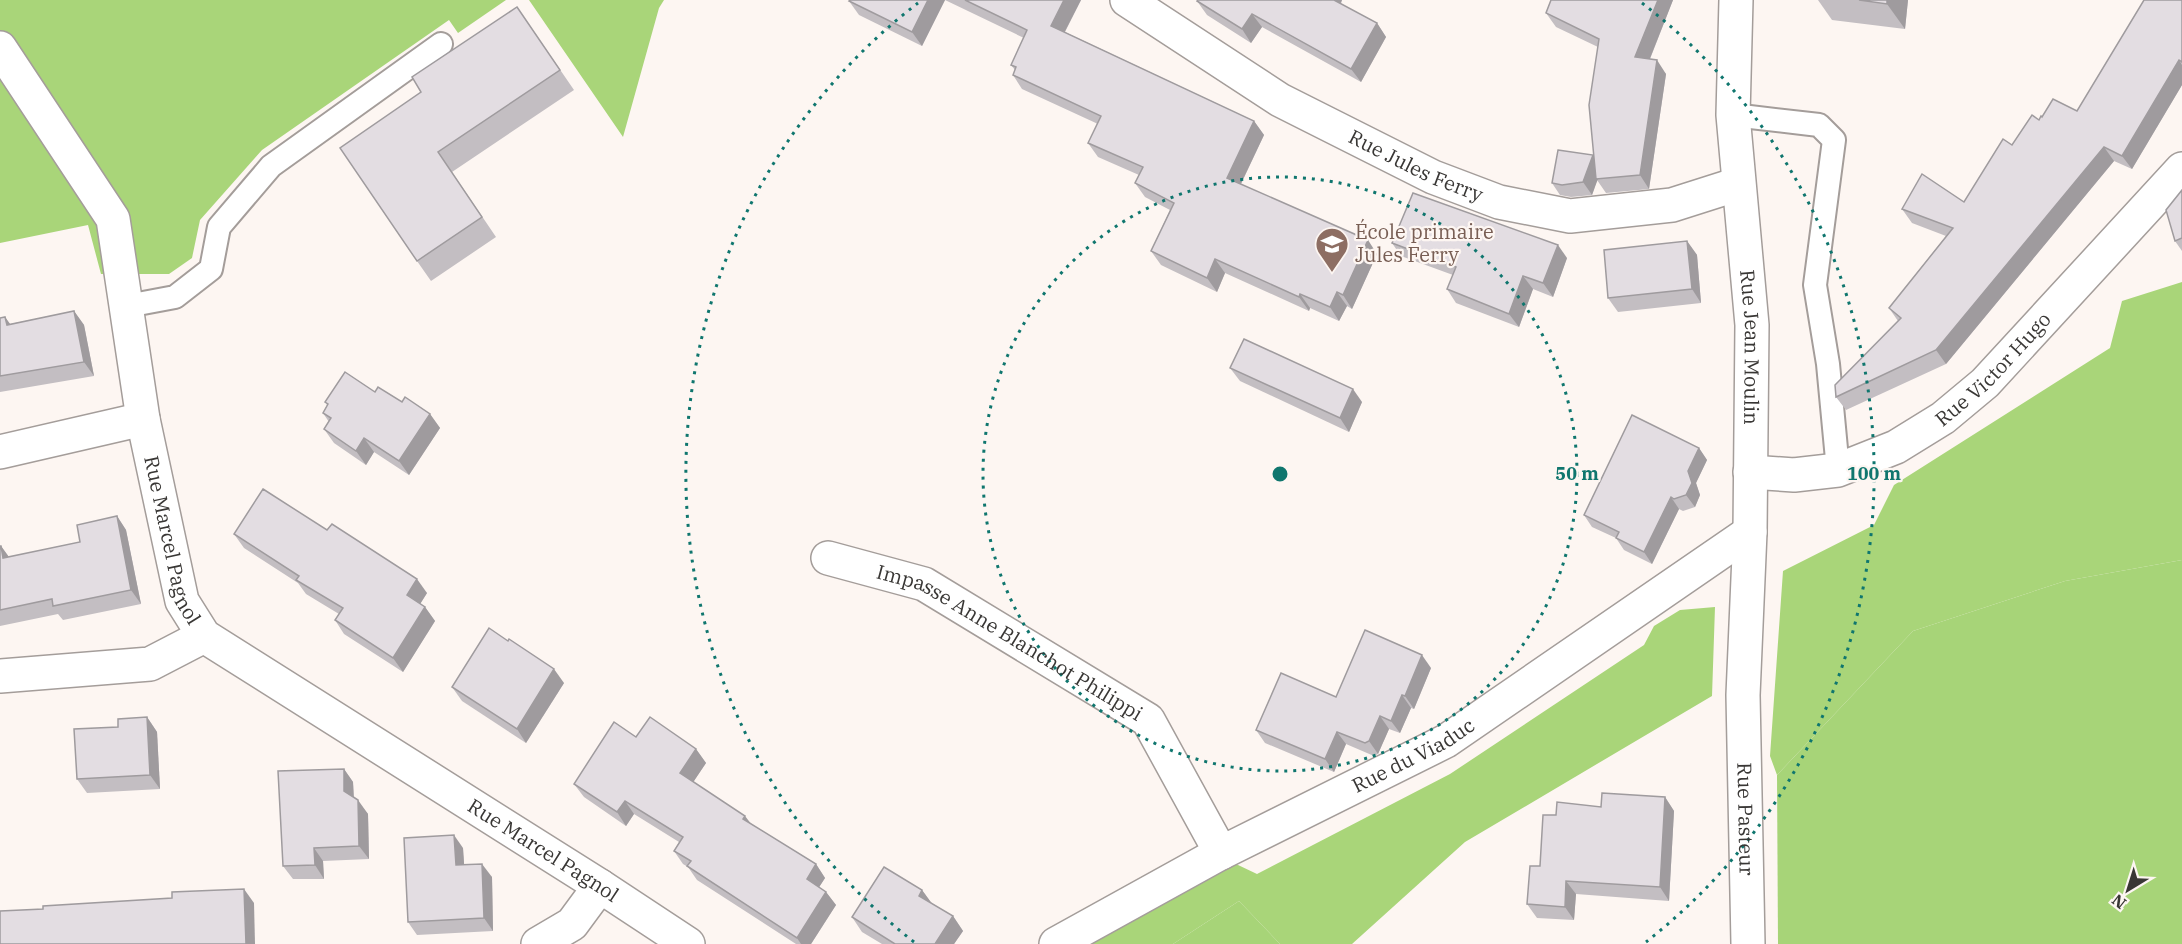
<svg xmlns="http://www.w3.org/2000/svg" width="2182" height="944" font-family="'IBM Plex Serif',serif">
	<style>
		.green { fill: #a9d579 }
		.forest { fill: #a7d478 }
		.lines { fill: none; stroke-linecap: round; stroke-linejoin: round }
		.lane-casing { stroke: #a49d9a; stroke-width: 26 }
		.street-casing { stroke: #a49d9a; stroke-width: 36 }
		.secondary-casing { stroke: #a49d9a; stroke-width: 36 }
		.lane { stroke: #fff; stroke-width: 22 }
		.street { stroke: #fff; stroke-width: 33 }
		.secondary { stroke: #fff; stroke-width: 33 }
		.wall { fill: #c3bec2 }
		.shaded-wall { fill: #9f9b9e }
		.building { fill: #e3dde2; stroke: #9f9b9e; stroke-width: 1.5 }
		.ring { fill: none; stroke: #0f766e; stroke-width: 3; stroke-dasharray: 3 6 }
		.labels { text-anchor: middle; stroke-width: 4.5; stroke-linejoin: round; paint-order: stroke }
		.street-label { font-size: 20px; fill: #393735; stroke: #fdf6f2 }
		.education-label { font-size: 20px; fill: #785e54; stroke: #fdf6f2; text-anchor: start }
		.centre { fill: #0f766e; stroke: #fdf6f2; stroke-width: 3 }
		.ring-label { font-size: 18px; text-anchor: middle; font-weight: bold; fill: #0f766e; stroke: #fdf6f2; stroke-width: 4.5; stroke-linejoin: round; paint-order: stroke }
	</style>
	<rect width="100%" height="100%" fill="#fdf6f2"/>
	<g class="green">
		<path d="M0,0H506L458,33L449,20L262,150L200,220L192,258L169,274H101L88,225L0,243Z"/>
		<path d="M529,0H664L659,8L623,137Z"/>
		<path d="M2182,282V560L2065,581L1913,631L1777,775L1770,756L1783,571L1874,525L1894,485L2110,348L2122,301Z"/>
		<path d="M1715,607L1712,696L1465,842L1352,944H1280L1239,901L1173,944H1056L1217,855L1257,874L1450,774L1644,645L1654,626L1680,610Z"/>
	</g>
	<g class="forest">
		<path d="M2182,560V944H1778L1777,775L1913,631L2065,581Z"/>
		<path d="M1239,901L1280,944H1173Z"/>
	</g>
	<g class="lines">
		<defs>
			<g id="lane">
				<path d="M1733,115L1819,125L1834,140L1815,285L1828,364L1838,470"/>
				<path d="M127,306L175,297L211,269L219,227L271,166L441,44"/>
			</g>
			<g id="street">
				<path id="s1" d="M1127,0L1280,100L1433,177L1499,202L1570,216L1672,205L1738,184"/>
				<path id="s2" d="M0,48L113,219L143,419L182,601L204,636L600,886L688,944"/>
				<path d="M0,452L143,419"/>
				<path id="s3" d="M1750,472L1794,475L1838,470L1896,447L1943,418L1985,383L2182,169"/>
				<path id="s4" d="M828,558L924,584L1148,720L1221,853"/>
				<path d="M0,676L150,664L204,636"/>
				<path d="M538,944L572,924L600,886"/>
				<path id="s5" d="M1056,944L1217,855L1446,741L1750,532"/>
			</g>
			<g id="secondary">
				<path id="s6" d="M1736,0L1733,115L1752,325L1750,532L1743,695L1748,944"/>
			</g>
		</defs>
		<use href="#lane" class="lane-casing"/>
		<use href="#street" class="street-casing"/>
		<use href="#secondary" class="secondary-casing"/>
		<use href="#lane" class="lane"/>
		<use href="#street" class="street"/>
		<use href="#secondary" class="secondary"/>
	</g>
	<g class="wall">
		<path d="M850,0H945L922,46L859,15L849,1Z"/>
		<path d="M945,0H1081L1065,32L1254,121L1264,135L1241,184L1377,254L1352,309L1347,306L1339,321L1310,308L1309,311L1225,273L1217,292L1161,265L1151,251L1170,210L1145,197L1135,183L1139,175L1098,157L1088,143L1098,124L1022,89L1013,75L1015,70L1011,65L1024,38Z"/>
		<path d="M1198,0H1342L1341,4L1377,23L1386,37L1361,82L1262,27L1251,43L1207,15L1197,1Z"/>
		<path d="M1551,0H1673L1650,59L1666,74L1649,189L1606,193L1597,180L1592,195L1571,197L1560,195L1552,183L1593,155L1594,157L1598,47L1556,27L1546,13Z"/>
		<path d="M1818,0H1908L1905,29L1832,20Z"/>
		<path d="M2182,0V85L2132,169L2114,161L1946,364L1846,410L1836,397L1898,321L1889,308L1946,236L1912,223L1902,209L1964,202L2012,145L2039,120L2042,117L2077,111Z"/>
		<path d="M517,7L574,90L452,172L496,237L431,281L417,261L421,92Z"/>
		<path d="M2182,190V251L2175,241Z"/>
		<path d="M1687,241L1697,255L1701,303L1618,312L1608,298Z"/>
		<path d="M1392,243L1567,258L1553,297L1533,289L1519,327L1456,303L1447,289L1453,275L1401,256Z"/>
		<path d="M74,311L84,325L94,376L0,392V318L5,317L10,324Z"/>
		<path d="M1230,368L1362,402L1349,432L1240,381Z"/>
		<path d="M375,392L402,402L430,414L440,428L409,475L374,452L366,465L334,443L324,429L329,422L323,413L327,405L325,402Z"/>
		<path d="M1699,448L1707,460L1696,483L1700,495L1695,507L1683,511L1679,509L1652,564L1624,550L1616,538L1592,527L1584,515Z"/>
		<path d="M117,516L126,530L141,604L63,620L58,614L0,626V546H1L9,557L80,542Z"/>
		<path d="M234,534L427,593L420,604L425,607L435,621L403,672L344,634L335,620L339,614L306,594L298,583L244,548Z"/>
		<path d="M1431,668L1414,709L1411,708L1400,733L1389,729L1378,754L1374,756L1346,744L1334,772L1265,743L1256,730L1336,697Z"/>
		<path d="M564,683L526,743L462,701L452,687Z"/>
		<path d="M147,717L157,732L160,789L87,793L77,779L118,727Z"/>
		<path d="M636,737L696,749L706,763L693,782L751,824L816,864L825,878L819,887L826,892L836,905L811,944H796L697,880L688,867L683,864L674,851L679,842L634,814L626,826L584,797L574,784Z"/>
		<path d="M344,769L353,782L354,797L368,814L369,859L323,861L324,879H293L283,866Z"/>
		<path d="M1665,797L1674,811L1669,901L1576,894L1574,920L1537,918L1527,904L1556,815Z"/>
		<path d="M463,848L464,865L492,877L493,931L417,935L408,922Z"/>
		<path d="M922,890L932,904L953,916L963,931L954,944H882L862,932L852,917Z"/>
	</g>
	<g class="shaded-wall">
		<path d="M928,0H945L922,46L912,32Z"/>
		<path d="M1064,0H1081L1061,39L1051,26Z"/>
		<path d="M1330,0H1342L1337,10Z"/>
		<path d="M1658,0H1673L1645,71L1635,57Z"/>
		<path d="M1887,0H1908L1905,29L1887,4Z"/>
		<path d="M1252,14L1262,27L1251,43L1242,29Z"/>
		<path d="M1377,23L1386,37L1361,82L1351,69Z"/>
		<path d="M1657,60L1666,74L1649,189L1640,175Z"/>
		<path d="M2179,60L2182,65V85L2132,169L2122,156Z"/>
		<path d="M1254,121L1264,135L1237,192L1227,178Z"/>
		<path d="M2104,147L2114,161L1946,364L1936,350Z"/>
		<path d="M1593,155L1602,168L1592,195L1583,182Z"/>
		<path d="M1368,240L1377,254L1352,309L1343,295Z"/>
		<path d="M1687,241L1697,255L1701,303L1692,289Z"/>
		<path d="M1558,245L1567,258L1553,297L1543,283Z"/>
		<path d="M1215,259L1225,273L1217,292L1207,278Z"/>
		<path d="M1523,276L1533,289L1519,327L1509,314Z"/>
		<path d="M1337,292L1347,306L1339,321L1330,307Z"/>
		<path d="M1300,294L1310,308L1309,311L1299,297Z"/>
		<path d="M74,311L84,325L94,376L84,362Z"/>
		<path d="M5,317L15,331L7,325Z"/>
		<path d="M1353,389L1362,402L1349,432L1340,418Z"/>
		<path d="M430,414L440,428L409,475L399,461Z"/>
		<path d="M364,438L374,452L366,465L356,451Z"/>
		<path d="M1699,448L1707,460L1696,483L1700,495L1695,507L1686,495L1688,471Z"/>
		<path d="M1671,497L1679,509L1652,564L1644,552Z"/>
		<path d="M117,516L126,530L141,604L131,590Z"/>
		<path d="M1,546L11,560L3,558Z"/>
		<path d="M417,579L427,593L417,609L407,595Z"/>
		<path d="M425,607L435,621L403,672L393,658Z"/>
		<path d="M1422,655L1431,668L1414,709L1405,696Z"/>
		<path d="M554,669L564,683L526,743L517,729Z"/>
		<path d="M1402,695L1411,708L1400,733L1391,721Z"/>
		<path d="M1380,716L1389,729L1378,754L1369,741Z"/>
		<path d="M147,717L157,732L160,789L150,775Z"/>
		<path d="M1337,732L1346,744L1334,772L1325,759Z"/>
		<path d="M696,749L706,763L690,787L680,773Z"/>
		<path d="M344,769L353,782L354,804L344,791Z"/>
		<path d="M1665,797L1674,811L1669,901L1660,887Z"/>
		<path d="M358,800L368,814L369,859L359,846Z"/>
		<path d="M625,801L634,814L626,826L617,812Z"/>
		<path d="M745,816L755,829L743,819Z"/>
		<path d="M454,835L463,848L465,878L456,865Z"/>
		<path d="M314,848L323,861L324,879L315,865Z"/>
		<path d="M482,864L492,877L493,931L484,918Z"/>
		<path d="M816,864L825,878L816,892L807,879Z"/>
		<path d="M1566,881L1576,894L1574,920L1565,907Z"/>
		<path d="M244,889L254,903L255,944H246Z"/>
		<path d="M922,890L933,905L919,896Z"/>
		<path d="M826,892L836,905L811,944H801L797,938Z"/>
		<path d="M953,916L963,931L954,944H935Z"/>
	</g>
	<g class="building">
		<path d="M850,0H928L912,32L849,1Z"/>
		<path d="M965,0H1064L1051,26L1254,121L1227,178L1368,240L1343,295L1337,292L1330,307L1300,294L1299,297L1215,259L1207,278L1151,251L1174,203L1135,183L1143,167L1088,143L1101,116L1013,75L1016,67L1011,65L1027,30Z"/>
		<path d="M1198,0H1334L1377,23L1351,69L1252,14L1242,29L1197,1Z"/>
		<path d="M1551,0H1658L1635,57L1657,60L1640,175L1596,179L1589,105L1599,39L1546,13Z"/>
		<path d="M1859,0H1887V4Z"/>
		<path d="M2144,0H2182V62L2179,60L2122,156L2104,147L1936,350L1836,397L1835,385L1901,318L1889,308L1953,228L1902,209L1922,174L1964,202L2003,139L2012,145L2032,115L2039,120L2041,116L2042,117L2053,99L2077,111Z"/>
		<path d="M517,7L560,70L438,152L482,217L417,261L340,148L421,92L412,77Z"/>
		<path d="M1558,150L1593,155L1583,182L1562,185L1552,183Z"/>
		<path d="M2182,190V238L2175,241L2166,210Z"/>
		<path d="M1413,193L1558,245L1543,283L1523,276L1509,314L1447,289L1456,267L1392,243Z"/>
		<path d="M1687,241L1692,289L1608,298L1604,250Z"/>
		<path d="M74,311L84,362L0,376V318L5,317L7,325Z"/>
		<path d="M1244,339L1353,389L1340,418L1230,368Z"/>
		<path d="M345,372L375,392L378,387L402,402L405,397L430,414L399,461L364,438L356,451L324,429L331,418L323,413L328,404L325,402Z"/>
		<path d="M1632,415L1699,448L1688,471L1692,483L1686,495L1674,499L1671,497L1644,552L1616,538L1619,532L1584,515Z"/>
		<path d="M263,489L327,530L332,524L417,579L407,595L425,607L393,658L335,620L343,608L296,580L299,576L234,534Z"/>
		<path d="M117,516L131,590L53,606L52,599L0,610V546H1L3,558L80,542L77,525Z"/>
		<path d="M489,628L508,641L509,639L554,669L517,729L452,687Z"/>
		<path d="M1365,630L1422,655L1405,696L1402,695L1391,721L1380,716L1369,741L1365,743L1337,732L1325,759L1256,730L1281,673L1336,697Z"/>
		<path d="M147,717L150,775L77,779L74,729L118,727V719Z"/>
		<path d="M650,717L696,749L680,773L745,816L743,819L816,864L807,879L826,892L797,938L687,866L691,861L674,851L683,837L625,801L617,812L574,784L614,722L636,737Z"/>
		<path d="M344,769V791L358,800L359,846L314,848L315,865L283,866L278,771Z"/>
		<path d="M1602,793L1665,797L1660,887L1566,881L1565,907L1527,904L1530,866H1540L1543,815H1556L1557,802L1601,807Z"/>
		<path d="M454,835L456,865L482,864L484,918L408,922L404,838Z"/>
		<path d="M884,867L922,890L919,896L953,916L935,944H895L852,917Z"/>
		<path d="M244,889L246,944H0V911L43,909V906L172,898V892Z"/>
	</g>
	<g class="ring">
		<circle cx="1280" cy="474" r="297"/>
		<path d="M914 942A594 594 0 0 1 918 3M1642 3A594 594 0 0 1 1646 942"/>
	</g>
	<defs>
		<symbol id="school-pin" viewBox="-11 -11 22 30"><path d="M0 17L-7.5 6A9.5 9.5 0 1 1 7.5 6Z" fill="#8d6e63" stroke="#fdf6f2"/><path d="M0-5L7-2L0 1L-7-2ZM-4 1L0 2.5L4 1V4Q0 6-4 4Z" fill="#fff"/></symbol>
	</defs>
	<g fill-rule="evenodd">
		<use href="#school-pin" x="1313" y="225" width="38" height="52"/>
	</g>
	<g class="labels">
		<g class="street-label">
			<text dy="7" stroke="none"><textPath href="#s1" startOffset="334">Rue Jules Ferry</textPath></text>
			<text dy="7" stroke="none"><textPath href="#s6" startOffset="348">Rue Jean Moulin</textPath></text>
			<text dy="7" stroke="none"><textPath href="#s3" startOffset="276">Rue Victor Hugo</textPath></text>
			<text dy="7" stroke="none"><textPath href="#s2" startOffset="532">Rue Marcel Pagnol</textPath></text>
			<text dy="7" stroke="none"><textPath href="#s4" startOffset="202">Impasse Anne Blanchot Philippi</textPath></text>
			<text dy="7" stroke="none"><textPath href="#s5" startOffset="404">Rue du Viaduc</textPath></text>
			<text dy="7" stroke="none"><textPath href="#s6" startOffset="820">Rue Pasteur</textPath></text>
			<text dy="7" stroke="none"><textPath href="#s2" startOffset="1036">Rue Marcel Pagnol</textPath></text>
		</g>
		<g class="education-label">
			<text x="1355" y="239">École primaire<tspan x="1355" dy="23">Jules Ferry</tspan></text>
		</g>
	</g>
	<circle cx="1280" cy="474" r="9" class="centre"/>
	<g class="ring-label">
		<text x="1577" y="480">50 m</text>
		<text x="1874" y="480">100 m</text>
	</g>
	<g transform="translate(2128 890) rotate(218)" stroke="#fdf6f2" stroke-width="4.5" paint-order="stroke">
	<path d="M0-4.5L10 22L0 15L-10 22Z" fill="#393735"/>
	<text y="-9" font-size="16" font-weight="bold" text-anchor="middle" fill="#393735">N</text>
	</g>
</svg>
